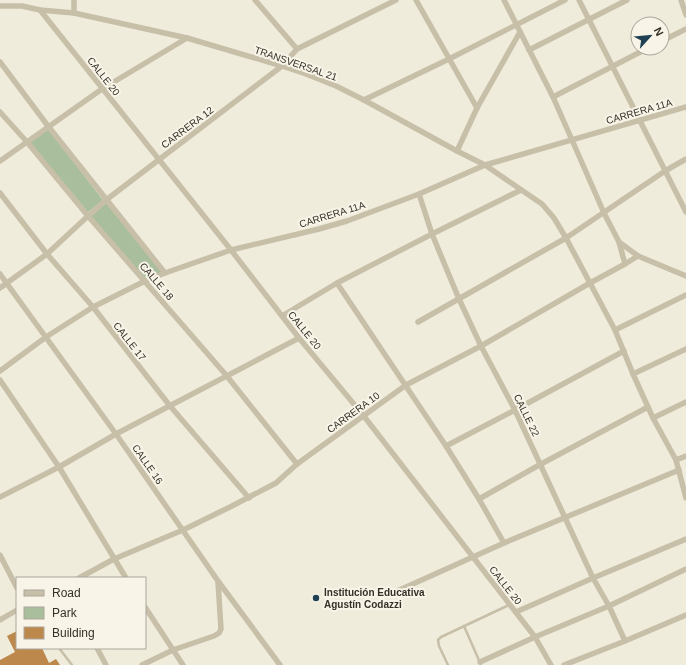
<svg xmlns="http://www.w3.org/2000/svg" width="686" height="665" font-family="Arial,sans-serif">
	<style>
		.green { fill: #a9be9d }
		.building { fill: #bd884c }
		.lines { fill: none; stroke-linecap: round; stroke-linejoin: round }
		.service { stroke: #c7bfa8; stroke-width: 2.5 }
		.minor { stroke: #c7bfa8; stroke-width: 5.5 }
		.poi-dot { fill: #204153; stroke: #f8f5e8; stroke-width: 1.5 }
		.labels { text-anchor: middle; stroke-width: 4; stroke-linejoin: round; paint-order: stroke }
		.street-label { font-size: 10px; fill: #353028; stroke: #f8f5e8 }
		.poi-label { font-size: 10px; font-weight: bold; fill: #353028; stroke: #f8f5e8; text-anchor: start }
	</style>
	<rect width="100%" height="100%" fill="#f0ecdc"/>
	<g class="green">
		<path d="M48,129L103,200L88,212L30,143Z"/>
		<path d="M106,203L162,272L145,278L91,216Z"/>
	</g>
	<path class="building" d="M17,631V648H42L49,663L56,659L60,665H0V660L15,652L7,636Z"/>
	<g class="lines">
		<g class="service">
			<path d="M464,626L481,665"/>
			<path d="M59,648L72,665"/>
			<path d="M448,665L439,646L438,640L441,637L509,605"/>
		</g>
		<g class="minor">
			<path d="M255,0L297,49"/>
			<path d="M416,0L477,108"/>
			<path d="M504,0L553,97L572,140L604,213L619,242L625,264"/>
			<path d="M579,0L686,212"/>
			<path d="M681,0L686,15"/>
			<path d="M0,6H22L40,10L74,13L187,38L282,66L306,74L336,86L364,100L457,151L485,165L542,204L554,218L566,238L615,330L633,374L653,418L676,460L686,498"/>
			<path d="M40,10L231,250L299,338L363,415L535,637L551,665"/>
			<path d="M74,13V0"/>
			<path d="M662,41L686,29"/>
			<path d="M529,50L627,0"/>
			<path d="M0,62L48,126L165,273"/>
			<path d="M553,97L648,48"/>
			<path d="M364,100L449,59L565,0"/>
			<path d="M0,112L27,142L88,216L226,375L297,464"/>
			<path d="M457,151L477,108L520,32"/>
			<path d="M0,161L102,89L187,38"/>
			<path d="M0,193L47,254L93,307L170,406L249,498"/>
			<path d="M419,194L432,234L459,299L481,346L515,410L593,578L609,606L625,641"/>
			<path d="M619,242L638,256L686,276"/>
			<path d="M0,274L116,434L218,581L280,665"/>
			<path d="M337,283L446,446L479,499L504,543"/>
			<path d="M0,288L47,254L88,216L106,200L282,66L297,49L396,0"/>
			<path d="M282,316L337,283L432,234L521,190"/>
			<path d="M418,322L566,238L665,171L686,159"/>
			<path d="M615,330L686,295"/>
			<path d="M0,371L46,337L93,307L145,281L165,273L231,250L319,229L347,221L419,194L485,165L686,107"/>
			<path d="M633,374L686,349"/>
			<path d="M0,380L59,467L126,578"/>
			<path d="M653,418L686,402"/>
			<path d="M446,446L515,410L624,351"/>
			<path d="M676,460L686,456"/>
			<path d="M0,497L59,467L116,434L299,338"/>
			<path d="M479,499L541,464L648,407"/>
			<path d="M0,555L17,588"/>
			<path d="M79,578L114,559L183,530L232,506L276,483L297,464L406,385L481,346L590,283L625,264L638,256"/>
			<path d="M395,592L504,543L679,470"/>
			<path d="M145,607L183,665"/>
			<path d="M516,612L593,578L686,539"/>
			<path d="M0,620L17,610"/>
			<path d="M97,648L106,665"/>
			<path d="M480,662L535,637L609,606L686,569"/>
			<path d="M142,665L173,650L214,636L219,633L221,629L218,582"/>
			<path d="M564,665L625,641L686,615"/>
		</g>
	</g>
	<circle class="poi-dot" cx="316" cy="598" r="4"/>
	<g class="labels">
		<g class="street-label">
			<text transform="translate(296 63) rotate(19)" y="4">TRANSVERSAL 21</text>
			<text transform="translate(104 76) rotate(52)" y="4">CALLE 20</text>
			<text transform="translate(639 111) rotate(-16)" y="4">CARRERA 11A</text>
			<text transform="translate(187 127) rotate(-37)" y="4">CARRERA 12</text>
			<text transform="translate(332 214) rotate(-17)" y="4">CARRERA 11A</text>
			<text transform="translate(157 281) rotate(49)" y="4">CALLE 18</text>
			<text transform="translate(305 330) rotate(51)" y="4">CALLE 20</text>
			<text transform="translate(130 341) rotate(52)" y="4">CALLE 17</text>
			<text transform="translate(353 412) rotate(-36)" y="4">CARRERA 10</text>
			<text transform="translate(527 415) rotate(64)" y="4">CALLE 22</text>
			<text transform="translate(148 464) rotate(55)" y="4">CALLE 16</text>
			<text transform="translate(506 585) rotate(52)" y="4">CALLE 20</text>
		</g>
		<g class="poi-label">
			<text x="324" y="596">Institución Educativa<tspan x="324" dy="12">Agustín Codazzi</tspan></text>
		</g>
	</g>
	<rect x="16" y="577" width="130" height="72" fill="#f8f5e8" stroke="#aaa69b"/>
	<rect x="24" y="590" width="20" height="6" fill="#c7bfa8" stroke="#aaa69b"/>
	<text x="52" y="597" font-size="12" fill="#353028">Road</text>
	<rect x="24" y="607" width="20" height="12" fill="#a9be9d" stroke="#aaa69b"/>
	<text x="52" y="617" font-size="12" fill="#353028">Park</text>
	<rect x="24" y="627" width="20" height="12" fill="#bd884c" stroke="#aaa69b"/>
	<text x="52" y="637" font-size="12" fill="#353028">Building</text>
	<g transform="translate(650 36) rotate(63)"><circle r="19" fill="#f8f5e8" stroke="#aaa69b"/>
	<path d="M0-3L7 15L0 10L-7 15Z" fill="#204153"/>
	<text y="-6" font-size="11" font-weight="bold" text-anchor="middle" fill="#353028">N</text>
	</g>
</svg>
